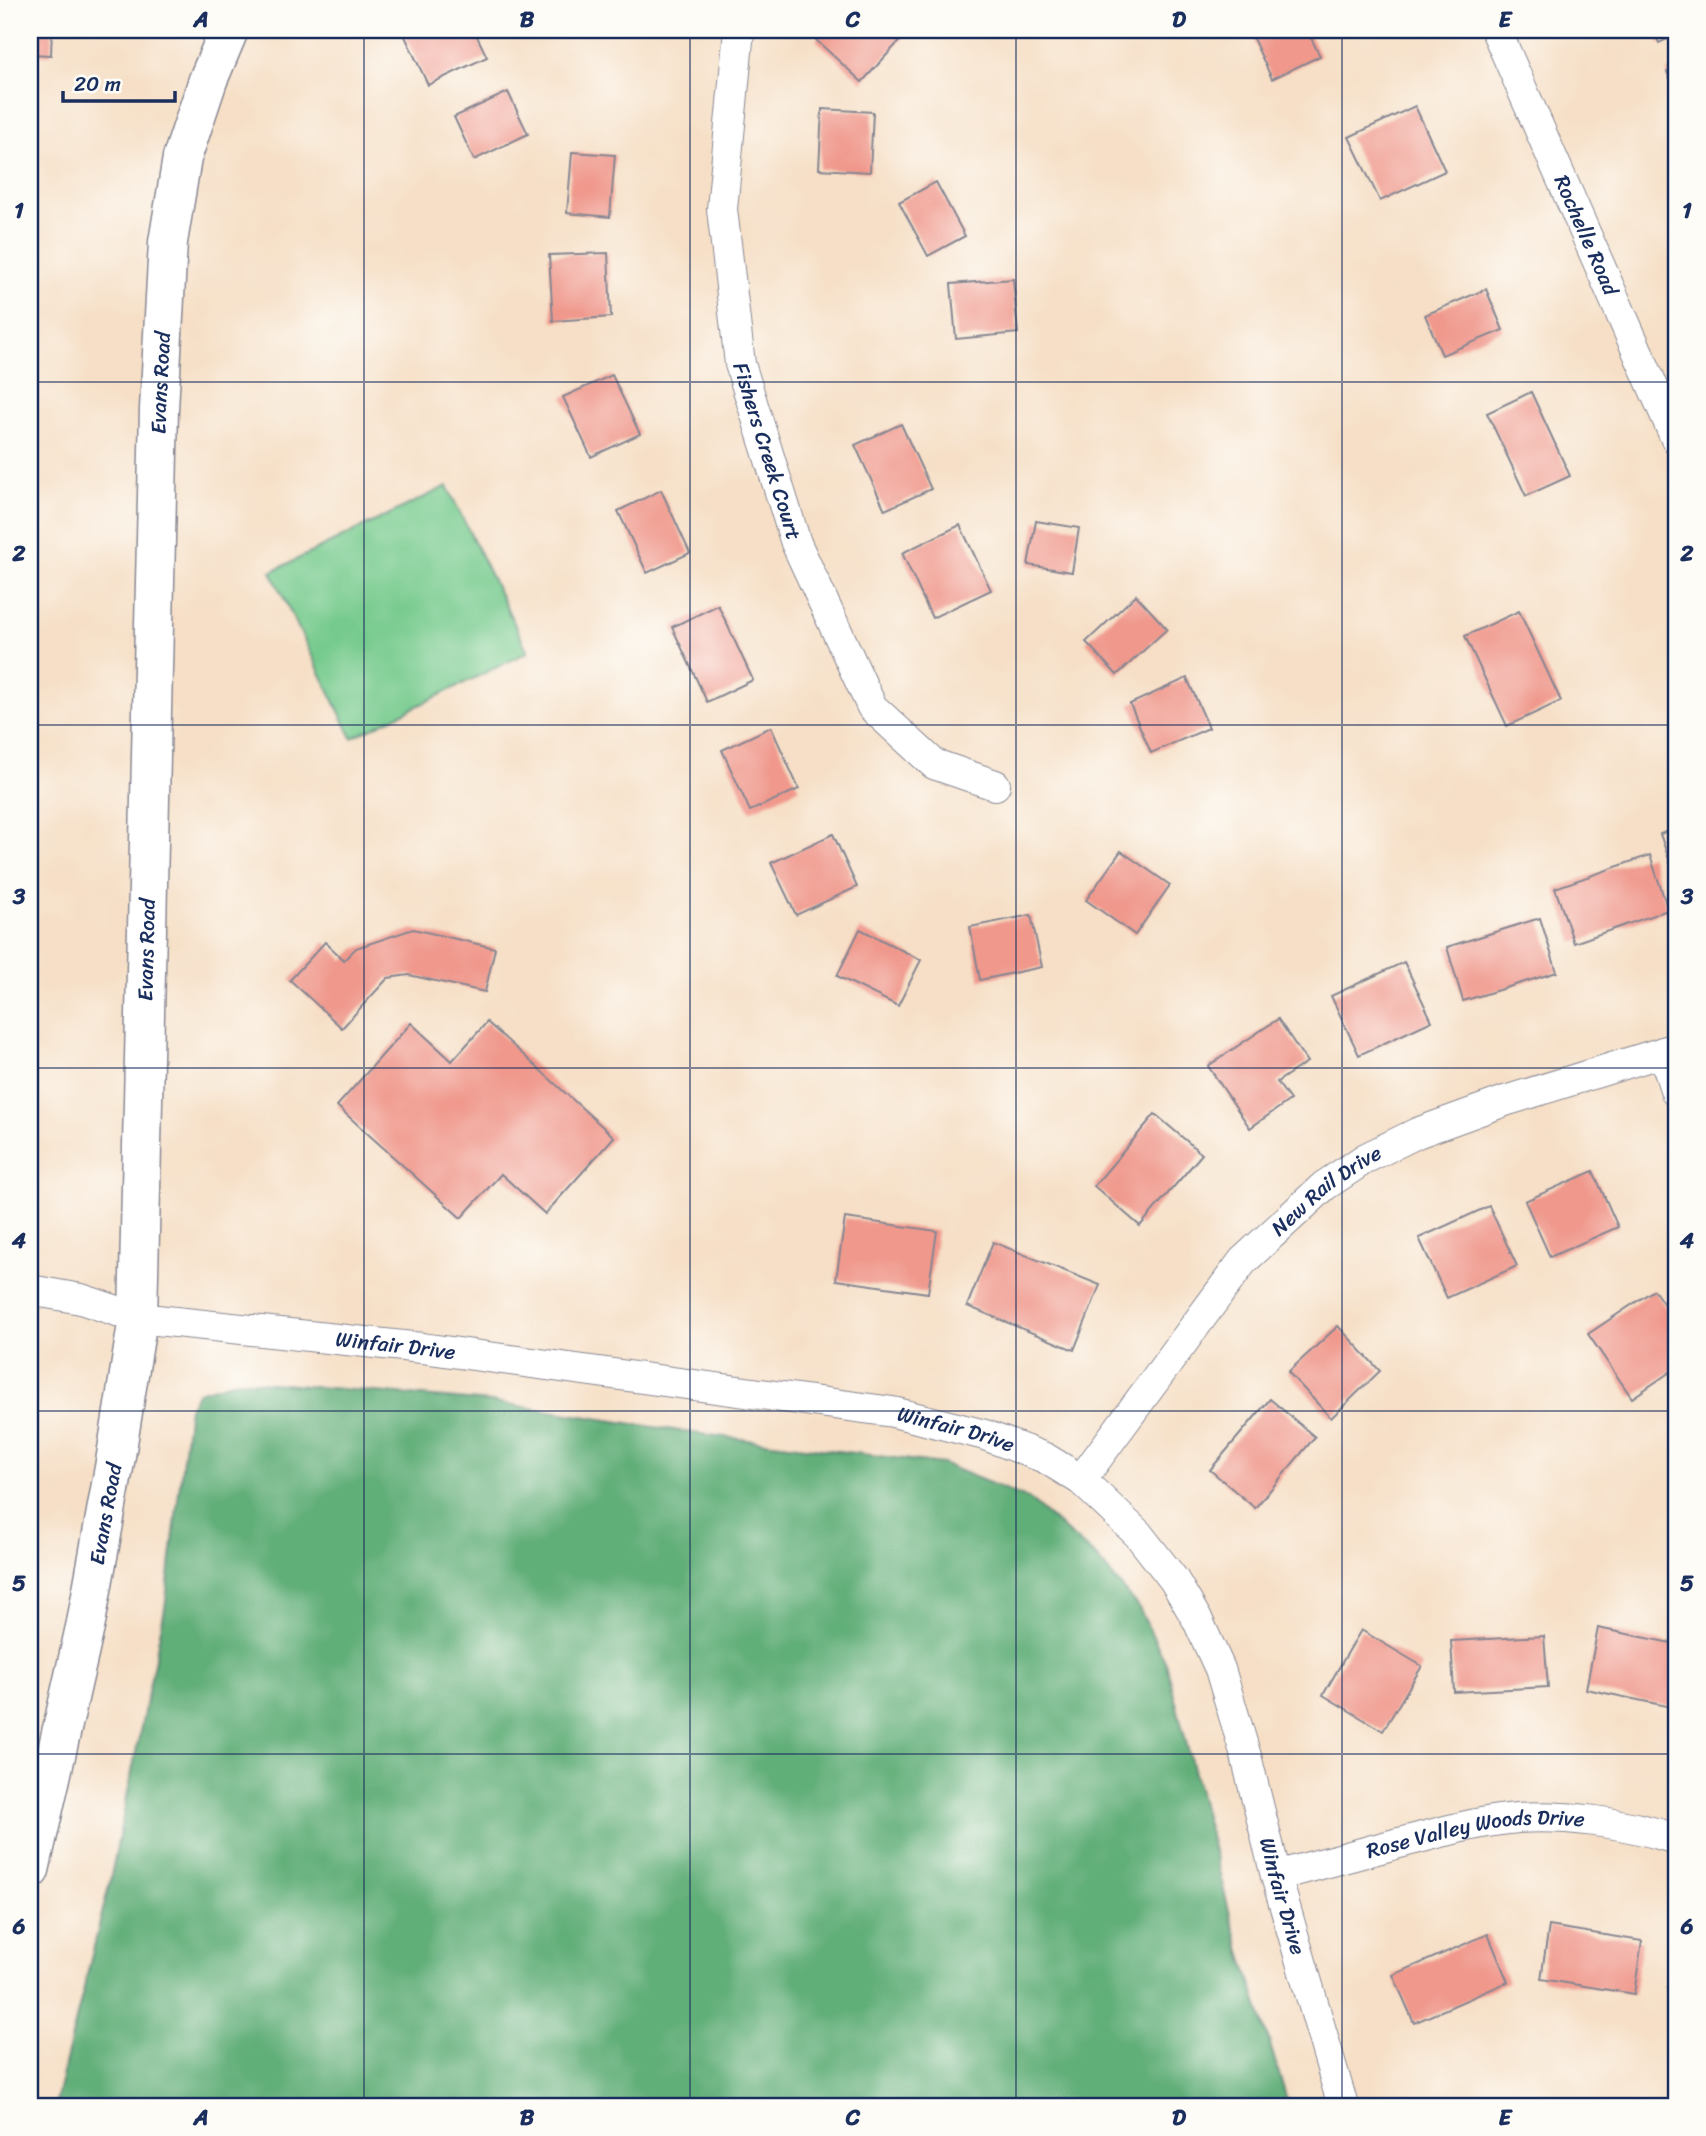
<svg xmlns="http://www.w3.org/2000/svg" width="1706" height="2136" font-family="Sriracha,sans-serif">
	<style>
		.green { fill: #76ca8d; stroke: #487c76; stroke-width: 2 }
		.forest { fill: #60ae78; stroke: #3e6e6b; stroke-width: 2 }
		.building { fill: #f0988c }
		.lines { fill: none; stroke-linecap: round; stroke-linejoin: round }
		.minor-casing { stroke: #888792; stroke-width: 32 }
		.secondary-casing { stroke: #888792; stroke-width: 41 }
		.minor { stroke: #fff; stroke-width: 30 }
		.secondary { stroke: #fff; stroke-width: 38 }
		.grid { fill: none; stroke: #1b2f5e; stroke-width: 2; stroke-opacity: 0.55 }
		.labels { text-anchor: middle; stroke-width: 5; stroke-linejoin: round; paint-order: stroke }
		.street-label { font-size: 21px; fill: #1b2f5e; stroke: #fdfcf7 }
		.neatline { fill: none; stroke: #1b2f5e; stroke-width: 2.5 }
		.grid-label { font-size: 23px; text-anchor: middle; font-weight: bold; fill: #1b2f5e }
	</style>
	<rect width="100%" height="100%" fill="#fdfcf7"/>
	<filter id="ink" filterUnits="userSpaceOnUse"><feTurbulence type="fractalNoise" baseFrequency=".0143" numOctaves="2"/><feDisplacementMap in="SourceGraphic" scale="14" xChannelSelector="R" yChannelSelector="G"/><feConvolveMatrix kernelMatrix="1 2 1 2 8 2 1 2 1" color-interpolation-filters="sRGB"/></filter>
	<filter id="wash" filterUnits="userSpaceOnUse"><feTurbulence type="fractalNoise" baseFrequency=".00686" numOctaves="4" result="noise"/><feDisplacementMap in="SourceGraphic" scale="28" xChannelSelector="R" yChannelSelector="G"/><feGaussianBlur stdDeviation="1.57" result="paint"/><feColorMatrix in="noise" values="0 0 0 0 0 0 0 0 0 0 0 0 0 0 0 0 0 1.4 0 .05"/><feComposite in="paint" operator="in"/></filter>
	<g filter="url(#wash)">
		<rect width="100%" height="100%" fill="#f6dfc6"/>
		<path class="green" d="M447,486L528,652L352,738L271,572Z"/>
		<path class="forest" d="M238,1380L491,1402L693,1433L943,1464L1029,1499L1097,1558L1139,1608L1166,1663L1232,1922L1289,2106H55L110,1881L165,1608L189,1408L198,1392Z"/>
		<g id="blocks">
			<g class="building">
				<path d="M30,30H52L51,55L30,54Z"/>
				<path d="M402,30H474L487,57L428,85Z"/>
				<path d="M825,30H902L906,34L862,82L816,40Z"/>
				<path d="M1249,30H1307L1320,56L1272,79Z"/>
				<path d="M1653,30H1676V35L1659,43Z"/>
				<path d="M1676,68V92L1667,72Z"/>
				<path d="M508,92L528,134L474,160L454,117Z"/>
				<path d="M1415,106L1445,171L1380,201L1349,137Z"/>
				<path d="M822,109L873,112L870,172L819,169Z"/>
				<path d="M572,152L615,155L610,217L567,213Z"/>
				<path d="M936,182L965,236L928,256L899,202Z"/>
				<path d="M608,253L611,317L553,321L549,255Z"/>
				<path d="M1013,279L1018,333L956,339L951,284Z"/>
				<path d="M1486,289L1503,330L1442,355L1425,315Z"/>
				<path d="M612,375L640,434L591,457L563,397Z"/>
				<path d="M1531,392L1570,476L1526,496L1487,413Z"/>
				<path d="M901,424L931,489L885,510L855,445Z"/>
				<path d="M661,490L690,553L647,573L618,511Z"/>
				<path d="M1036,521L1079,528L1072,572L1028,565Z"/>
				<path d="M960,525L991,590L932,618L902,553Z"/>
				<path d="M1136,595L1167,629L1117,675L1086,642Z"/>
				<path d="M718,605L753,680L707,702L672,627Z"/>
				<path d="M1519,611L1561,701L1507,726L1465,636Z"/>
				<path d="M1187,678L1209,728L1151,753L1130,704Z"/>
				<path d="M771,727L799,789L750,811L722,750Z"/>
				<path d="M1676,828V879L1660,834Z"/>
				<path d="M833,834L857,887L796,915L771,863Z"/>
				<path d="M1121,851L1170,885L1135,935L1086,900Z"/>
				<path d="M1650,855L1668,910L1574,943L1555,888Z"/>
				<path d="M1031,915L1042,967L980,980L970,927Z"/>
				<path d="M1540,918L1557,972L1463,1001L1447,947Z"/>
				<path d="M413,929L495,948L485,992L409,975L388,978L342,1028L290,980L325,942L344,960L356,948Z"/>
				<path d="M860,929L921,960L898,1006L837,976Z"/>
				<path d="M1404,962L1432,1021L1359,1055L1331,996Z"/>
				<path d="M1278,1019L1307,1062L1277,1082L1290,1100L1250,1128L1208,1066Z"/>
				<path d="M487,1022L614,1137L545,1214L501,1174L461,1218L337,1106L411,1023L452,1061Z"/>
				<path d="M1155,1114L1202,1154L1140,1226L1094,1186Z"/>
				<path d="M1593,1171L1618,1227L1550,1257L1525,1201Z"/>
				<path d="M1489,1206L1517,1266L1447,1298L1419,1238Z"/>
				<path d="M845,1218L937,1231L928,1293L836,1280Z"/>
				<path d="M993,1242L1100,1285L1074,1350L967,1306Z"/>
				<path d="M1654,1290L1676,1322V1368L1632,1398L1588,1334Z"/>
				<path d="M1338,1326L1380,1371L1331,1418L1288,1372Z"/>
				<path d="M1270,1399L1315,1437L1255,1508L1210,1470Z"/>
				<path d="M1598,1628L1676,1644V1708L1586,1689Z"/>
				<path d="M1361,1630L1422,1666L1383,1731L1323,1695Z"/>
				<path d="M1544,1636L1548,1687L1454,1692L1451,1641Z"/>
				<path d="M1549,1926L1642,1941L1634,1994L1541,1979Z"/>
				<path d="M1488,1934L1508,1982L1414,2023L1393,1975Z"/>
				<path d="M1676,1975V1994L1667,1988Z"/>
			</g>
		</g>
	</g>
	<g filter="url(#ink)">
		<use href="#blocks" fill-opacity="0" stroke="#888792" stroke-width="2"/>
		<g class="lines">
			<defs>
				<g id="minor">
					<path id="s1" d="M739,30L722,209L740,364L796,543L872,707L934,764L995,785"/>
					<path id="s2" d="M1496,30L1676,439"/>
					<path d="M1663,1052L1676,1092"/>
					<path id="s3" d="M30,1290L81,1299L138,1318L422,1348L893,1412L985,1435L1045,1458L1081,1480L1138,1534L1174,1580L1198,1621L1220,1669L1246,1756L1276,1876L1343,2106"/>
					<path id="s4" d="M1081,1480L1243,1261L1324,1186L1366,1158L1417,1133L1505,1101L1676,1048"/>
					<path id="s5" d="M1276,1876C1317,1865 1358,1854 1399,1843C1435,1834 1471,1823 1508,1819C1561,1813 1626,1823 1676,1839"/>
				</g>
				<g id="secondary">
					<path id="s6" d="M30,1870L86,1623L115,1462L138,1318L159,409L168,242L182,158L208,80L229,30"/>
				</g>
			</defs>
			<use href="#minor" class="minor-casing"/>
			<use href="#secondary" class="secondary-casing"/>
			<use href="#minor" class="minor"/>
			<use href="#secondary" class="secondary"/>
		</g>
	</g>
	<path class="grid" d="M364,30V2106M690,30V2106M1016,30V2106M1342,30V2106M30,382H1676M30,725H1676M30,1068H1676M30,1411H1676M30,1754H1676"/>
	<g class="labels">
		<g class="street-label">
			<text dy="7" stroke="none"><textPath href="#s2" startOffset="224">Rochelle Road</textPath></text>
			<text dy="7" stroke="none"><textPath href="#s6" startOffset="1498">Evans Road</textPath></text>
			<text dy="7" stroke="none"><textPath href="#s1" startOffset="427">Fishers Creek Court</textPath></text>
			<text dy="7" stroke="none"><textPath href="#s6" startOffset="931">Evans Road</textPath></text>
			<text dy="7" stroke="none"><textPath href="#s4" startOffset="382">New Rail Drive</textPath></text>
			<text dy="7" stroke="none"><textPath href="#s3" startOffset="371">Winfair Drive</textPath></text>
			<text dy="7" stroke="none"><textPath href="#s3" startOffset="938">Winfair Drive</textPath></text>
			<text dy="7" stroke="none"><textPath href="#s6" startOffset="364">Evans Road</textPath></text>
			<text dy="7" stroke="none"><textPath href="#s5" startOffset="205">Rose Valley Woods Drive</textPath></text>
			<text dy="7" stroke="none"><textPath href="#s3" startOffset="1547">Winfair Drive</textPath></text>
		</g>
	</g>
	<rect width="1706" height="2136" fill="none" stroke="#fdfcf7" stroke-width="77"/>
	<path d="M63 91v10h112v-10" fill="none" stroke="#1b2f5e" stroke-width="3.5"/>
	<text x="74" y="91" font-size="21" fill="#1b2f5e" stroke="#fdfcf7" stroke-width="5" paint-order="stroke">20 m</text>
	<rect x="38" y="38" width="1630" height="2060" class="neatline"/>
	<g class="grid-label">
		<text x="201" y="27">A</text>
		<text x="527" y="27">B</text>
		<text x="853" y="27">C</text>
		<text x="1179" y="27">D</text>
		<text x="1505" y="27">E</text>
		<text x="19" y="218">1</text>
		<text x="1687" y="218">1</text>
		<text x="19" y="561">2</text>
		<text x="1687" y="561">2</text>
		<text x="19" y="904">3</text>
		<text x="1687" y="904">3</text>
		<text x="19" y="1248">4</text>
		<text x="1687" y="1248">4</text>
		<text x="19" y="1591">5</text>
		<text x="1687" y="1591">5</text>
		<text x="19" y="1934">6</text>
		<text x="1687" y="1934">6</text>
		<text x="201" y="2125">A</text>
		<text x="527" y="2125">B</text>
		<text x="853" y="2125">C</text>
		<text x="1179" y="2125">D</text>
		<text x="1505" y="2125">E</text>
	</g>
</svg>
